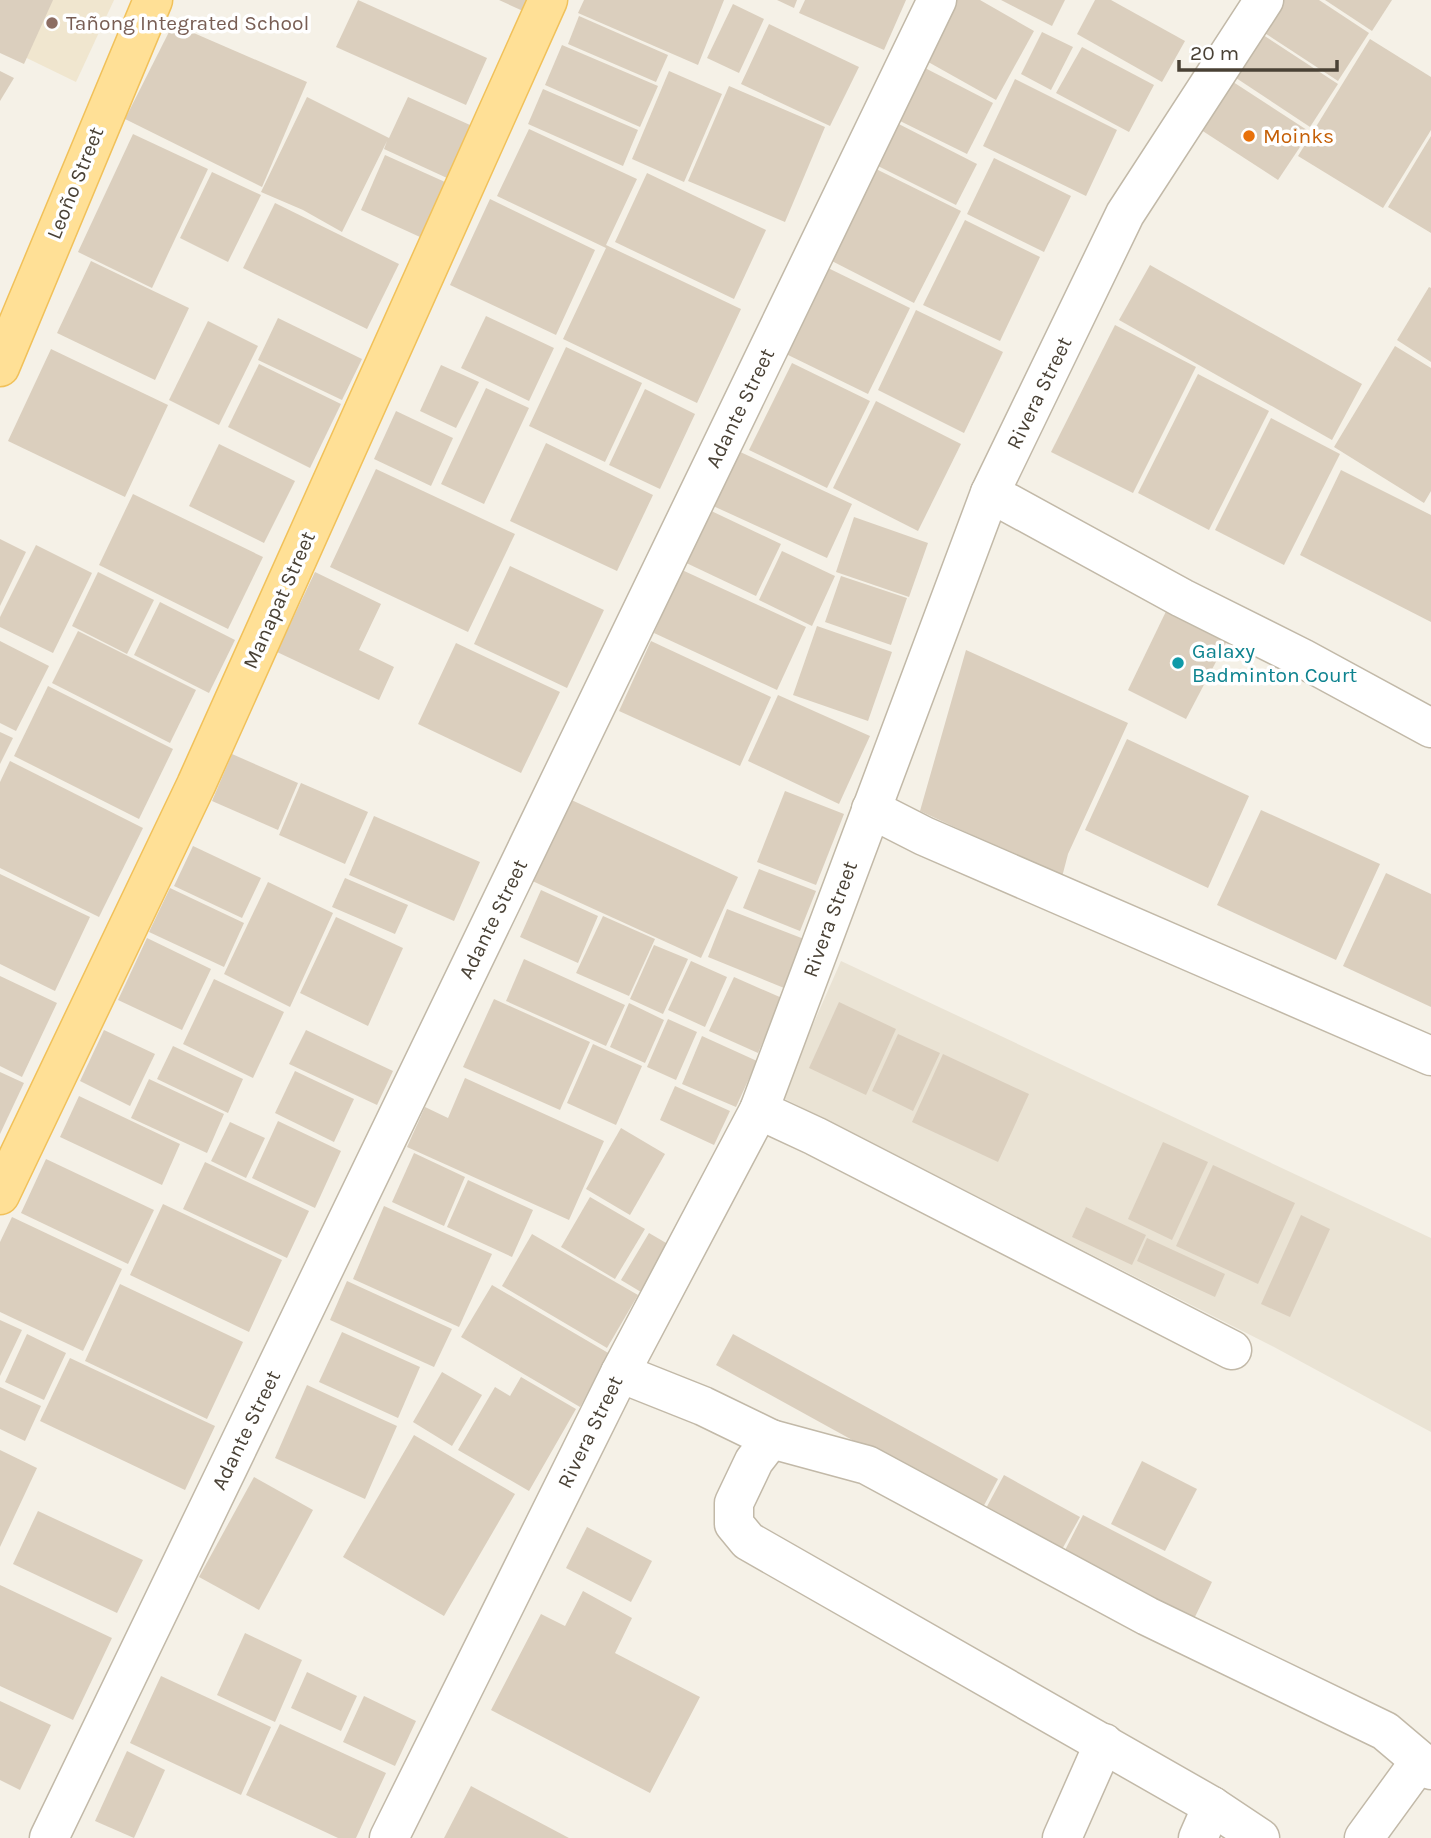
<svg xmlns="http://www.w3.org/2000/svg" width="1431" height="1838" font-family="Karla,sans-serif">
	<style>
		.residential { fill: #eae3d4 }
		.education { fill: #f0e6cf }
		.building { fill: #dbcfbe }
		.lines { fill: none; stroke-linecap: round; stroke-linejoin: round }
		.minor-casing { stroke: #c2b9a8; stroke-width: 41 }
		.major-casing { stroke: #f1c15a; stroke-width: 41 }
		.minor { stroke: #fff; stroke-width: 38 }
		.major { stroke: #ffe096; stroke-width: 38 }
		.education-dot { fill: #8d6e63; stroke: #fff; stroke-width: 2.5 }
		.food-dot { fill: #e8710a; stroke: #fff; stroke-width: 2.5 }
		.culture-dot { fill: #0f9aa8; stroke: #fff; stroke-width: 2.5 }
		.labels { text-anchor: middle; stroke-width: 7; stroke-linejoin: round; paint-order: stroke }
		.education-label { font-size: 21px; fill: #785e54; stroke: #fff; text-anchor: start }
		.food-label { font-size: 21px; fill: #c56008; stroke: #fff; text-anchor: start }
		.street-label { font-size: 21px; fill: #494135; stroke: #fff }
		.culture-label { font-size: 21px; fill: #0d838f; stroke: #fff; text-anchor: start }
	</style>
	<rect width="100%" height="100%" fill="#f5f1e7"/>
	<path class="residential" d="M841,961L1431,1238V1432L1274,1347L781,1097Z"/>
	<path class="education" d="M0,0H114L76,82L0,45Z"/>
	<g class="building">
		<path d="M0,0H53L24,64L0,53Z"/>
		<path d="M358,0L487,58L466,105L336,47Z"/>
		<path d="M499,0H528L523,11Z"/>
		<path d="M584,0H724L698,65L578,13Z"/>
		<path d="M777,0H797L794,8Z"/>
		<path d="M805,0H906L884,50L799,13Z"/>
		<path d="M944,0H980L1034,31L996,100L914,54Z"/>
		<path d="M1001,0H1065L1052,26Z"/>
		<path d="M1095,0H1111L1185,41L1162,82L1077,34Z"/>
		<path d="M1275,0H1319L1369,33L1338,81L1257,28Z"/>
		<path d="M1325,0H1392L1372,31Z"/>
		<path d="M733,4L764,19L739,73L707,58Z"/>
		<path d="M579,16L668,55L656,82L568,44Z"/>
		<path d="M173,24L307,82L262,187L125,119Z"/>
		<path d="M769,24L859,67L830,126L741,84Z"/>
		<path d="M1257,31L1338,84L1310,127L1230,74Z"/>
		<path d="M1042,32L1073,47L1051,90L1021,74Z"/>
		<path d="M1370,39L1431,77V130L1383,208L1298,156Z"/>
		<path d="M562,45L658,86L640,127L545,85Z"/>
		<path d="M1082,47L1154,85L1129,132L1056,93Z"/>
		<path d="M925,68L993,103L967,154L898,120Z"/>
		<path d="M0,71L14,78L0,101Z"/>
		<path d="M669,71L722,94L684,182L632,159Z"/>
		<path d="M1227,78L1310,132L1278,180L1195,126Z"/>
		<path d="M1015,79L1117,130L1086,196L983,146Z"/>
		<path d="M729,86L825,127L785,222L688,181Z"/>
		<path d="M543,89L638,130L623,166L528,124Z"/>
		<path d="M307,97L389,138L408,97L470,125L447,178L384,149L387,141L342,232L303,210L261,192Z"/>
		<path d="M889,119L977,164L956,205L868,161Z"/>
		<path d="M529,129L637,179L606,245L741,309L697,403L563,339L606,248L497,196Z"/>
		<path d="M133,134L208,169L152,288L78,252Z"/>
		<path d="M1431,136V233L1388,207Z"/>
		<path d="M385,155L445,182L420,237L361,210Z"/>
		<path d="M994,158L1071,196L1044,252L967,214Z"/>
		<path d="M872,167L961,211L914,303L826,258Z"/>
		<path d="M212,172L261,195L228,262L180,238Z"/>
		<path d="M647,173L766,230L734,299L615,242Z"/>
		<path d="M490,199L595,250L556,335L450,285Z"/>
		<path d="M275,203L399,264L367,329L243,268Z"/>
		<path d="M965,220L1040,257L1000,341L923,305Z"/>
		<path d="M91,261L189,308L155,380L57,333Z"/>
		<path d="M1150,265L1362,384L1332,440L1119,320Z"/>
		<path d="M826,267L910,308L868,394L784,353Z"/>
		<path d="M1429,287L1431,288V362L1397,340Z"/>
		<path d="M916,310L1003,352L964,433L878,390Z"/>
		<path d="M486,316L554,348L529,401L461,368Z"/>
		<path d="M278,318L362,359L342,400L258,360Z"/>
		<path d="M208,321L258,346L219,425L169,400Z"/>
		<path d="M1115,325L1196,367L1133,493L1051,452Z"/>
		<path d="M1395,346L1431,368V491L1424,503L1334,447Z"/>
		<path d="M566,347L642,383L605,462L529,426Z"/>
		<path d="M51,349L168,405L125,497L8,441Z"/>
		<path d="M792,363L870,401L827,488L749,450Z"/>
		<path d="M259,364L341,404L310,468L228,427Z"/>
		<path d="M441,365L479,382L456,428L420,411Z"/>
		<path d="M1198,374L1269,411L1209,530L1138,493Z"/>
		<path d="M486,388L529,408L484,504L441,484Z"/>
		<path d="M645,389L695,414L660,489L609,465Z"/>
		<path d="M876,401L961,444L918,531L833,488Z"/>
		<path d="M396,411L453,438L431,486L374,459Z"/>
		<path d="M1271,418L1340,454L1284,565L1215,530Z"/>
		<path d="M546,443L653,495L617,571L510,521Z"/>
		<path d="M219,444L295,481L264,543L189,506Z"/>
		<path d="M736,450L852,504L827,558L711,505Z"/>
		<path d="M376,469L515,534L468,632L330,567Z"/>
		<path d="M1341,470L1431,515V622L1300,555Z"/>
		<path d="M133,494L263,557L228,629L99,565Z"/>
		<path d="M705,508L781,544L756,596L680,560Z"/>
		<path d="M854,517L928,543L909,597L836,572Z"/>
		<path d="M0,539L26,552L0,606Z"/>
		<path d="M36,545L92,573L53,653L0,627V617Z"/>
		<path d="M782,551L835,576L812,626L759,600Z"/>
		<path d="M510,566L604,610L567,688L474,644Z"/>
		<path d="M682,570L806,627L777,690L654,633Z"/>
		<path d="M98,572L154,600L127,654L72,626Z"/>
		<path d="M315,572L381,604L359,650L394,667L379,700L277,652Z"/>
		<path d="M841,576L907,598L891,645L825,622Z"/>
		<path d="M1171,601L1230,635L1186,719L1128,690Z"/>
		<path d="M160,602L235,640L209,693L134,655Z"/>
		<path d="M817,626L892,652L868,721L793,695Z"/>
		<path d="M78,631L196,690L170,743L52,683Z"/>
		<path d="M0,641L49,666L16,731L0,723Z"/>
		<path d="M651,641L771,697L740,766L619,711Z"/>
		<path d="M456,643L560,692L521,773L418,724Z"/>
		<path d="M966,650L1128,723L1068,854L1062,877L920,811Z"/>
		<path d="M48,686L173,749L139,819L14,756Z"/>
		<path d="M778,695L870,736L839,804L748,761Z"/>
		<path d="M0,732L13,738L0,764Z"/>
		<path d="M1127,739L1249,796L1208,888L1085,830Z"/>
		<path d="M232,754L298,783L278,830L212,801Z"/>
		<path d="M10,761L143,828L99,917L0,868V782Z"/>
		<path d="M301,783L368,812L345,864L279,835Z"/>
		<path d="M785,791L844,814L816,885L757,862Z"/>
		<path d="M565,797L738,877L701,958L528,879Z"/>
		<path d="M1261,810L1380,864L1336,960L1217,905Z"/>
		<path d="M374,816L480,862L454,921L349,875Z"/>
		<path d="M193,846L261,878L242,918L174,886Z"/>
		<path d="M759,869L816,891L800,931L743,908Z"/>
		<path d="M1386,873L1431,894V1007L1343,966Z"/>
		<path d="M0,874L90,917L55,991L0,964Z"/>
		<path d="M345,878L408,905L395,934L332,907Z"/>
		<path d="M268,882L333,913L290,1007L224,974Z"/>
		<path d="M170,888L244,923L224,967L149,932Z"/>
		<path d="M541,890L598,916L578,963L520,937Z"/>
		<path d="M727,909L804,939L784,988L708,957Z"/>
		<path d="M603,916L655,939L629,996L576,973Z"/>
		<path d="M336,917L403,948L368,1026L300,993Z"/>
		<path d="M147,938L211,969L182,1030L118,1000Z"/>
		<path d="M654,945L688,959L663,1014L630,999Z"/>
		<path d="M524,959L625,1005L606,1046L506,1001Z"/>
		<path d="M691,961L727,977L705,1027L668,1010Z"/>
		<path d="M0,976L57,1003L22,1077L0,1066Z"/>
		<path d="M734,977L782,998L758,1053L709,1031Z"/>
		<path d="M214,979L284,1012L253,1078L183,1044Z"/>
		<path d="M494,999L590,1042L560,1110L463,1067Z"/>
		<path d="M839,1002L896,1029L866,1095L809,1068Z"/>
		<path d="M629,1003L664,1020L645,1063L610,1047Z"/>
		<path d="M668,1019L697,1032L676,1080L647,1067Z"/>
		<path d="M104,1030L155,1054L130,1106L80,1081Z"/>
		<path d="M306,1030L393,1071L377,1105L289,1064Z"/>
		<path d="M898,1034L940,1053L913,1111L872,1091Z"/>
		<path d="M702,1036L757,1061L736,1107L682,1084Z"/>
		<path d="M593,1044L642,1066L616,1125L567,1103Z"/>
		<path d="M173,1046L243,1079L228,1113L157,1079Z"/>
		<path d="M943,1054L1029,1094L998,1162L912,1122Z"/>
		<path d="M295,1071L354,1099L334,1142L275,1113Z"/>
		<path d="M0,1072L24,1083L0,1134Z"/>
		<path d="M465,1078L604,1141L569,1220L407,1147L425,1107L448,1118Z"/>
		<path d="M149,1079L224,1114L207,1153L131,1118Z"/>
		<path d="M675,1086L730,1111L714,1145L660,1120Z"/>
		<path d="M79,1096L180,1144L162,1185L60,1137Z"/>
		<path d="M278,1121L341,1151L315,1208L252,1178Z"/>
		<path d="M230,1122L265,1138L246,1178L211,1161Z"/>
		<path d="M621,1128L665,1154L630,1215L586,1189Z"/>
		<path d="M1163,1142L1208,1162L1172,1240L1128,1219Z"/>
		<path d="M414,1153L465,1177L444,1226L392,1202Z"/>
		<path d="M46,1159L154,1210L128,1264L21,1213Z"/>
		<path d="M205,1162L309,1211L287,1258L183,1209Z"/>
		<path d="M1213,1165L1295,1203L1258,1284L1176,1246Z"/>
		<path d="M468,1180L533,1210L512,1257L447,1227Z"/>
		<path d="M590,1197L645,1229L615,1279L561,1247Z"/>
		<path d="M163,1204L282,1260L249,1332L130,1275Z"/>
		<path d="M384,1206L492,1254L459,1327L353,1279Z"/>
		<path d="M1086,1207L1146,1235L1132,1265L1072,1237Z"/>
		<path d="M1301,1215L1330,1229L1290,1317L1261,1304Z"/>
		<path d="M12,1217L122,1269L83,1351L0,1312V1242Z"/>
		<path d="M649,1233L673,1247L646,1295L621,1280Z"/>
		<path d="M532,1234L638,1295L607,1348L502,1286Z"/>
		<path d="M1147,1238L1225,1274L1215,1297L1137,1261Z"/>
		<path d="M347,1281L452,1329L434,1367L330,1320Z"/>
		<path d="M120,1284L243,1342L207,1419L85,1361Z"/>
		<path d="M492,1285L610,1354L580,1407L461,1337Z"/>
		<path d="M0,1320L22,1330L0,1376Z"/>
		<path d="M342,1332L420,1367L398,1418L319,1382Z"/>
		<path d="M27,1334L66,1353L44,1400L5,1382Z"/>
		<path d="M733,1334L998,1479L981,1511L716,1365Z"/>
		<path d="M70,1358L215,1426L185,1490L40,1421Z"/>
		<path d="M442,1372L482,1395L452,1446L413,1422Z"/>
		<path d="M521,1377L576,1409L529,1491L458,1450L495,1387L510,1396Z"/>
		<path d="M307,1385L397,1426L365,1499L275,1458Z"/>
		<path d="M0,1387L41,1406L25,1441L0,1429Z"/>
		<path d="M414,1435L515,1494L444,1616L343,1557Z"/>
		<path d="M0,1450L37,1468L0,1547Z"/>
		<path d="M1142,1461L1197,1489L1165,1551L1111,1524Z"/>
		<path d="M1004,1475L1080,1517L1060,1553L984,1512Z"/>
		<path d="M254,1477L313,1510L259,1610L199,1577Z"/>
		<path d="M38,1511L143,1560L117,1613L13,1564Z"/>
		<path d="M1083,1515L1212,1582L1191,1625L1061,1558Z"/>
		<path d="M587,1527L652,1561L631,1602L566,1568Z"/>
		<path d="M0,1585L112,1638L73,1720L0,1686Z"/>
		<path d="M583,1591L632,1618L615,1653L700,1697L650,1793L491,1710L541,1614L565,1626Z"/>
		<path d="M245,1633L302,1660L275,1722L217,1695Z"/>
		<path d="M307,1672L357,1696L341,1731L291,1708Z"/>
		<path d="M161,1676L271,1727L241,1795L130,1743Z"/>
		<path d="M364,1696L416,1721L395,1766L343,1742Z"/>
		<path d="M0,1701L51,1725L20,1790L0,1780Z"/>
		<path d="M280,1724L386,1773L356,1838H338L246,1795Z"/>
		<path d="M127,1751L165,1770L134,1838L95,1821Z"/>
		<path d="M471,1786L569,1838H444Z"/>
	</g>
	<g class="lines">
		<defs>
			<g id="minor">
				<path d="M990,493L1182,598L1302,658L1431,728"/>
				<path d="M871,809L924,836L1431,1056"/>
				<path d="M759,1110L815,1136L1232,1350"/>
				<path d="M620,1373L703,1406L771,1439L754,1461L734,1503V1524L748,1541L1212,1806L1260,1838"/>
				<path d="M771,1439L867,1465L1147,1616L1385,1731L1431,1770"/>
				<path d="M49,1838L937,0"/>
				<path d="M389,1838L620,1373L759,1110L990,493L1125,214L1264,0"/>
				<path d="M1062,1838L1104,1743"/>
				<path d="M1198,1838L1212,1806"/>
				<path d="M1364,1838L1420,1761"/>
			</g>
			<g id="major">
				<path d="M0,367L153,0"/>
				<path d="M0,1195L196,785L548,0"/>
			</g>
		</defs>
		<use href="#minor" class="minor-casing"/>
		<use href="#major" class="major-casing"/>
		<use href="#minor" class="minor"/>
		<use href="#major" class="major"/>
	</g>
	<circle class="education-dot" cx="52" cy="23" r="7"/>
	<circle class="food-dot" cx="1249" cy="136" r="7"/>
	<circle class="culture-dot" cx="1178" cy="663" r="7"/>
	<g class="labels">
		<g class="education-label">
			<text x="66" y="30">Tañong Integrated School</text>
		</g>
		<g class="food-label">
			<text x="1263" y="143">Moinks</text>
		</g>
		<g class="street-label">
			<text transform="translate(75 183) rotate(-68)" y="7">Leoño Street</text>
			<text transform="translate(1039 393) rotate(-64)" y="7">Rivera Street</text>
			<text transform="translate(740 408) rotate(-64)" y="7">Adante Street</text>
			<text transform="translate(279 600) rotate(-66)" y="7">Manapat Street</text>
			<text transform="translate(493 919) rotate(-64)" y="7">Adante Street</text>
			<text transform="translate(830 919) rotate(-70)" y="7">Rivera Street</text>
			<text transform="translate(246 1430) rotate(-64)" y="7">Adante Street</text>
			<text transform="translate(590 1432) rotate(-64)" y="7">Rivera Street</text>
		</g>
		<g class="culture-label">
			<text x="1192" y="658">Galaxy<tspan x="1192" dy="24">Badminton Court</tspan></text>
		</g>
	</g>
	<path d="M1179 60v10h158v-10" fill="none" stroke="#494135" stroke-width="3.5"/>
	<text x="1190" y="60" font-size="21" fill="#494135" stroke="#ffffff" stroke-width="5" paint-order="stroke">20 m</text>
</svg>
